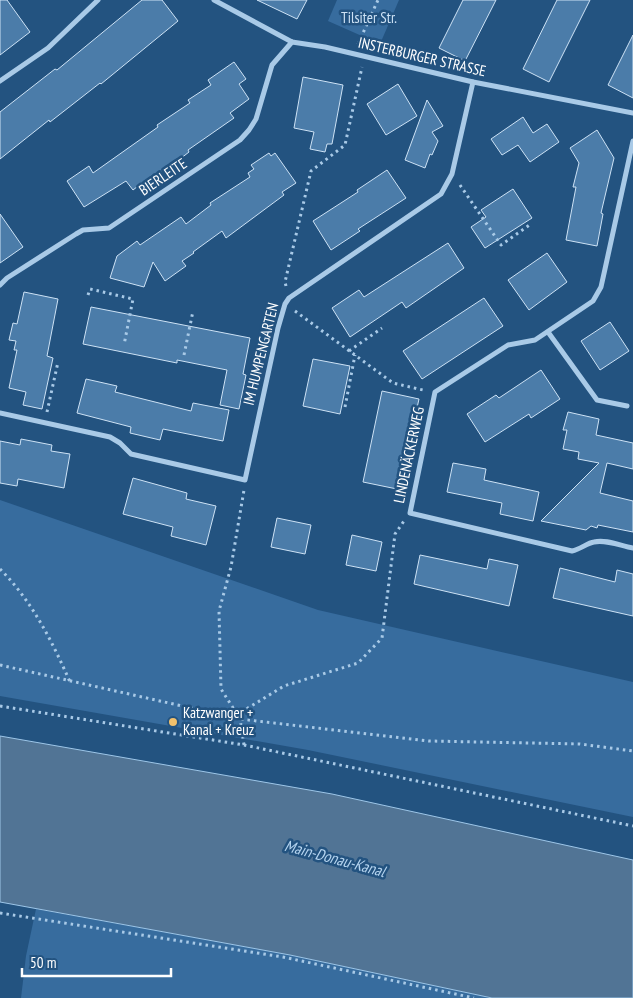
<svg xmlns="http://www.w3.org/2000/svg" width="633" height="998" font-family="'PT Sans Narrow',sans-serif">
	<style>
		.green { fill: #376c9e }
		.water { fill: #517495; stroke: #9dc6e8 }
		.building { fill: #4b7ca9; stroke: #cde2f5 }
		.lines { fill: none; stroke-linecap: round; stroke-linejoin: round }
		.path { stroke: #a9cae7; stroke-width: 3; stroke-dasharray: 2.5 4; stroke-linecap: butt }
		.minor { stroke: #a9cae7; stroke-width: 5 }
		.poi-dot { fill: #f2c16c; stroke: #235380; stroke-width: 2 }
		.labels { text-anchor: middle; stroke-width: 5; stroke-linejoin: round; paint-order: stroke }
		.park-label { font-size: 15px; fill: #cde2f5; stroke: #235380 }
		.street-label { font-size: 15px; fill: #fff; stroke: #235380 }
		.poi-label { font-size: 15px; fill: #fff; stroke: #235380; text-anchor: start }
		.water-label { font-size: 16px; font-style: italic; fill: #b5d4ef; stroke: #235380 }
	</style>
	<rect width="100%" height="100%" fill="#235380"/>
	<g class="green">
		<path d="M337,0H399L380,44L328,21Z"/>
		<path d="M0,500L318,610L633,682V817L308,750L0,696Z"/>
		<path d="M36,909L290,955L492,998H21L26,956Z"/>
	</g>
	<path class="water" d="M0,736L332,794L633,860V998H492L290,955L0,902Z"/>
	<g class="building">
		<path d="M0,0H7L30,32L0,55Z"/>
		<path d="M142,0H162L178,21L101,84L100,83L50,122L49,120L0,159V112L55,69L57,70Z"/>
		<path d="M257,0H307L297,19Z"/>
		<path d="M463,0H496L465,61L439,48Z"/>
		<path d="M557,0H590L549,82L523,69Z"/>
		<path d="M633,35V98L608,85Z"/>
		<path d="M234,62L246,79L239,84L249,99L230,113L234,118L188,150L189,152L180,159L143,185L142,183L133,190L126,181L84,207L67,181L89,166L93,173L158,127L157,125L190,103L188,100L211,85L208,80Z"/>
		<path d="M303,77L343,85L332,144H327L325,152L310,149L314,132L294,128Z"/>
		<path d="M398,84L417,116L386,135L367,104Z"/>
		<path d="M427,100L443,126L432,132L438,141L432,155L430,154L425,168L405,160Z"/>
		<path d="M523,117L533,133L547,124L559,142L530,162L518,145L502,155L491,139Z"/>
		<path d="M597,130L614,158L601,213L603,214L597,246L566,240L576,187H573L579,163L570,148Z"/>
		<path d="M269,153L271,156L275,153L296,183L282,192L284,195L226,238L222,231L193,252L194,253L182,261L186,266L165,281L153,262L144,287L110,278L117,256L137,241L140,245L181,217L186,224L211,205L210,203L250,177L248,173L254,169L251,165Z"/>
		<path d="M387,170L406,198L358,229L360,231L331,250L313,221L358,192L357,190Z"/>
		<path d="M513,189L532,218L485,248L471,227L486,217L481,210Z"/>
		<path d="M0,214L23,247L0,263Z"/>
		<path d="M448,243L464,268L406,308L402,302L350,337L332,308L359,290L364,297Z"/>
		<path d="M547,253L567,282L529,310L508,280Z"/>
		<path d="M24,292L58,299L47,356L53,358L42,409L23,405L26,392L9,388L17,350H14L16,341L9,340L13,323L17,324Z"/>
		<path d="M484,298L503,326L422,379L403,351Z"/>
		<path d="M91,307L250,338L243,374L246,375L239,409L220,405L227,370L177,360V363L83,344Z"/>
		<path d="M610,322L629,351L600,370L581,341Z"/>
		<path d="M313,359L350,366L340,414L303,406Z"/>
		<path d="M541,370L560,399L531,418L529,414L485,442L467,414L496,395L499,398Z"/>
		<path d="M86,379L117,386L115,392L191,411L193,403L229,410L223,441L163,429L160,440L130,433L131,427L77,413Z"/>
		<path d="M382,391L419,399L410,439H407L397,489L363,482Z"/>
		<path d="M568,412L599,419L596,435L633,443V469L607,463L600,493L633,501V532L598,525L597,528L591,526L586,530L541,521L599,463L578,459L579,452L563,449L567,430H563Z"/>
		<path d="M21,439L52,445L51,451L70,454L64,488L18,479L17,486L0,483V441L20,445Z"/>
		<path d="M453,463L486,469L484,480L539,492L533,521L500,514L502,503L447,492Z"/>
		<path d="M133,478L187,493L186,499L216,506L206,545L171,536L173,527L123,514Z"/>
		<path d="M277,518L311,525L305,554L271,547Z"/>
		<path d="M352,535L382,542L376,571L346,565Z"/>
		<path d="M420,555L487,569L489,559L518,565L509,606L414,584Z"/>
		<path d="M560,568L615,582L617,570L633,574V616L553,598Z"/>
	</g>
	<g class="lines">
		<g class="path">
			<path d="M358,44L378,0"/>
			<path d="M460,185L501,245L531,224"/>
			<path d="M286,286L285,282L311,171L345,145L362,67"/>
			<path d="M88,295L90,289L133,299L124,345"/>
			<path d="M295,311L393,383L423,390"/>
			<path d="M349,351L382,328"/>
			<path d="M184,355L193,311"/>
			<path d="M345,407L355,355"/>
			<path d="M47,412L58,362"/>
			<path d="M0,569C32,601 52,641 70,682"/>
			<path d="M0,665L240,719L429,741L580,744L633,751"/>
			<path d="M0,706L244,745L633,826"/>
			<path d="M240,719L243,711L284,686L358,663L382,638L395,534L404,521"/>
			<path d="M244,745L240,719L221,689L219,611L231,567L244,490"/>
			<path d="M0,913L283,957L474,998"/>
		</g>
		<g class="minor">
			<path d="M214,0L292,42L325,47L473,82L633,113"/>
			<path d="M0,81L48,48L98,0"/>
			<path d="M633,141L605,269L601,287L593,301L535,340L508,345L435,392L410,513L572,551C581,549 587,543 594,542C606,539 621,546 633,548"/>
			<path d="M0,285L7,278L76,234L83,230L109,228L240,140L249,130L256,119L272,65L292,42"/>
			<path d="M548,332L597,400L627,406"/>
			<path d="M0,413L110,437L120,443L131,454L245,480L278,328L285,304L289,298L441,194L452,174L473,82"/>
		</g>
	</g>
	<circle class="poi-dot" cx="173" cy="722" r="5"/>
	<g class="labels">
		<g class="park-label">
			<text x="369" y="23">Tilsiter Str.</text>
		</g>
		<g class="street-label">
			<text transform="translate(422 57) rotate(13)" y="5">INSTERBURGER STRASSE</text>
			<text transform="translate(163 177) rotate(-34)" y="5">BIERLEITE</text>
			<text transform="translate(261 354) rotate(-76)" y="5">IM HUMPENGARTEN</text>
			<text transform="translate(409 455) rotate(-78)" y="5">LINDENÄCKERWEG</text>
		</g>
		<g class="poi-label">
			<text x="183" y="718">Katzwanger +<tspan x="183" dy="17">Kanal + Kreuz</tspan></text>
		</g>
		<g class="water-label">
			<text transform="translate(335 858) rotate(15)" y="6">Main-Donau-Kanal</text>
		</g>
	</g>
	<path d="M22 968v8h149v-8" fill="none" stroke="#ffffff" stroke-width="2.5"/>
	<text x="30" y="968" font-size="15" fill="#ffffff" stroke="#235380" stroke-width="4" paint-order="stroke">50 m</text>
</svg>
